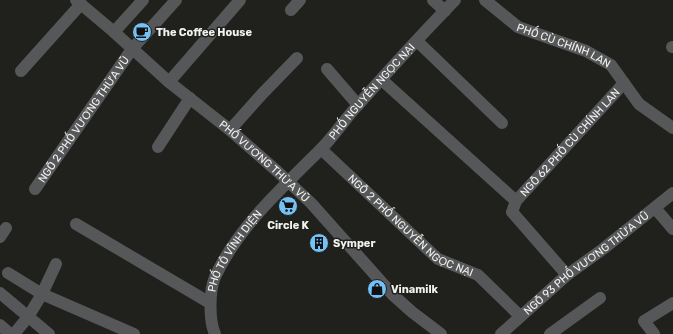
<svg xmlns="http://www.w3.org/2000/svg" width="673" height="334" font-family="Rubik,sans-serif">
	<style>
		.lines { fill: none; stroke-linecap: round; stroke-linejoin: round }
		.minor { stroke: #565759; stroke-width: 12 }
		.labels { text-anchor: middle; stroke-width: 3; stroke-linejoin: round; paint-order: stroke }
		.poi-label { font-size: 11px; font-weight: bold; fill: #f1f1ef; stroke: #20201d; text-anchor: start }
		.street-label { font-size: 11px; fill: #f1f1ef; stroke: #20201d }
	</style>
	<rect width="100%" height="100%" fill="#20201d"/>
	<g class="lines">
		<g class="minor">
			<path id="s1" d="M76,0L114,32L169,82L230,130L278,172L311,203L393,295L412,312L441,334"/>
			<path d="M433,0L445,11"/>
			<path id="s2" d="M485,0L518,27L586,51L611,65L639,104L673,128"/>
			<path d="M291,10L300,0"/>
			<path d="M114,32L143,0"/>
			<path d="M417,41L502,123"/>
			<path d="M672,47H673"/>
			<path d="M327,69L358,105"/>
			<path d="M21,71L81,4"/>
			<path d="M382,80L516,201"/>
			<path d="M169,82L240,0"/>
			<path d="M230,130L263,93L297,58"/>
			<path d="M158,147L190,98"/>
			<path id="s3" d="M321,149L438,259L478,275L520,316"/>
			<path id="s4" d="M35,189L132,49L176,0"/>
			<path d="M655,208L673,229"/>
			<path d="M76,224L210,303"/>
			<path d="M0,237L6,228"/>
			<path d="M8,273L42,294L56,264"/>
			<path id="s5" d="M567,275L512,212L516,201L624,83"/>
			<path d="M0,293L49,334"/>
			<path d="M0,325L10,334"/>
			<path d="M14,334L28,317L42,294L134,334"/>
			<path id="s6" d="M215,334C209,321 209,291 215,277C238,227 282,188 321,149C334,136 345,119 358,105C390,69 422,34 455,0"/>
			<path id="s7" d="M501,334L567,275L603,249L673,193"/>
			<path d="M550,334L600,298"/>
			<path d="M654,334L644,321L673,303"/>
		</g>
	</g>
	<defs>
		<symbol id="cafe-disc" viewBox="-11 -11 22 22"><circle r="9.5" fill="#73c1f5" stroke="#20201d"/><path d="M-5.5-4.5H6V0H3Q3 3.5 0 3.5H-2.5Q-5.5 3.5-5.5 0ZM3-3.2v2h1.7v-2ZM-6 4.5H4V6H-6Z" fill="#111"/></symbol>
		<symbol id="supermarket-disc" viewBox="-11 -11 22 22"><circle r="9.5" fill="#73c1f5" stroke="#20201d"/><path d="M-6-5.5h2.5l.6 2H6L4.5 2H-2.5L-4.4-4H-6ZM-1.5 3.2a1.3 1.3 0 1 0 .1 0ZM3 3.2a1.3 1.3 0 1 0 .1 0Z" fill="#111"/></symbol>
		<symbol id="building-disc" viewBox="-11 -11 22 22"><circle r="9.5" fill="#73c1f5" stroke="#20201d"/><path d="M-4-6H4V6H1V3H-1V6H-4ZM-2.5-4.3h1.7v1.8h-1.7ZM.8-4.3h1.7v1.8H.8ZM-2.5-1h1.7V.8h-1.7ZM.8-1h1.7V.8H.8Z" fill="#111"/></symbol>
		<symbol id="shop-disc" viewBox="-11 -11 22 22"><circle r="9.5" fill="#73c1f5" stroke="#20201d"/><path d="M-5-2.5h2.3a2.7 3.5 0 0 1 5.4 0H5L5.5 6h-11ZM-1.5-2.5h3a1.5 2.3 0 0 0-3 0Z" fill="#111"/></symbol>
	</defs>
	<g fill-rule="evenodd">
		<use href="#cafe-disc" x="131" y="21" width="22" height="22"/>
		<use href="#supermarket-disc" x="277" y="195" width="22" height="22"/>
		<use href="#building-disc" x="308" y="232" width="22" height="22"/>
		<use href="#shop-disc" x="366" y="278" width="22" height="22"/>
	</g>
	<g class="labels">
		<g class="poi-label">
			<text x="156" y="36">The Coffee House</text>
			<text x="288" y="229" text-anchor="middle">Circle K</text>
			<text x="333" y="247">Symper</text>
			<text x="391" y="293">Vinamilk</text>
		</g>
		<g class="street-label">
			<text dy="4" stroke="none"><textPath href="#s2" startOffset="92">PHỐ CÙ CHÍNH LAN</textPath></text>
			<text dy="4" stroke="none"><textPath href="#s6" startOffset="302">PHỐ NGUYỄN NGỌC NẠI</textPath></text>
			<text dy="4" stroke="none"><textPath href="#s4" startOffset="85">NGÕ 2 PHỐ VƯƠNG THỪA VŨ</textPath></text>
			<text dy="4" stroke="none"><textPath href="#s5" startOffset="175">NGÕ 62 PHỐ CÙ CHÍNH LAN</textPath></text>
			<text dy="4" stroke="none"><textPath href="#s1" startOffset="248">PHỐ VƯƠNG THỪA VŨ</textPath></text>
			<text dy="4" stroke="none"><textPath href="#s3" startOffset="119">NGÕ 2 PHỐ NGUYỄN NGỌC NẠI</textPath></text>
			<text dy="4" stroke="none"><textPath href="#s6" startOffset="90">PHỐ TÔ VĨNH DIỆN</textPath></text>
			<text dy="4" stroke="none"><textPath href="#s7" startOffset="111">NGÕ 93 PHỐ VƯƠNG THỪA VŨ</textPath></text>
		</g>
	</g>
</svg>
